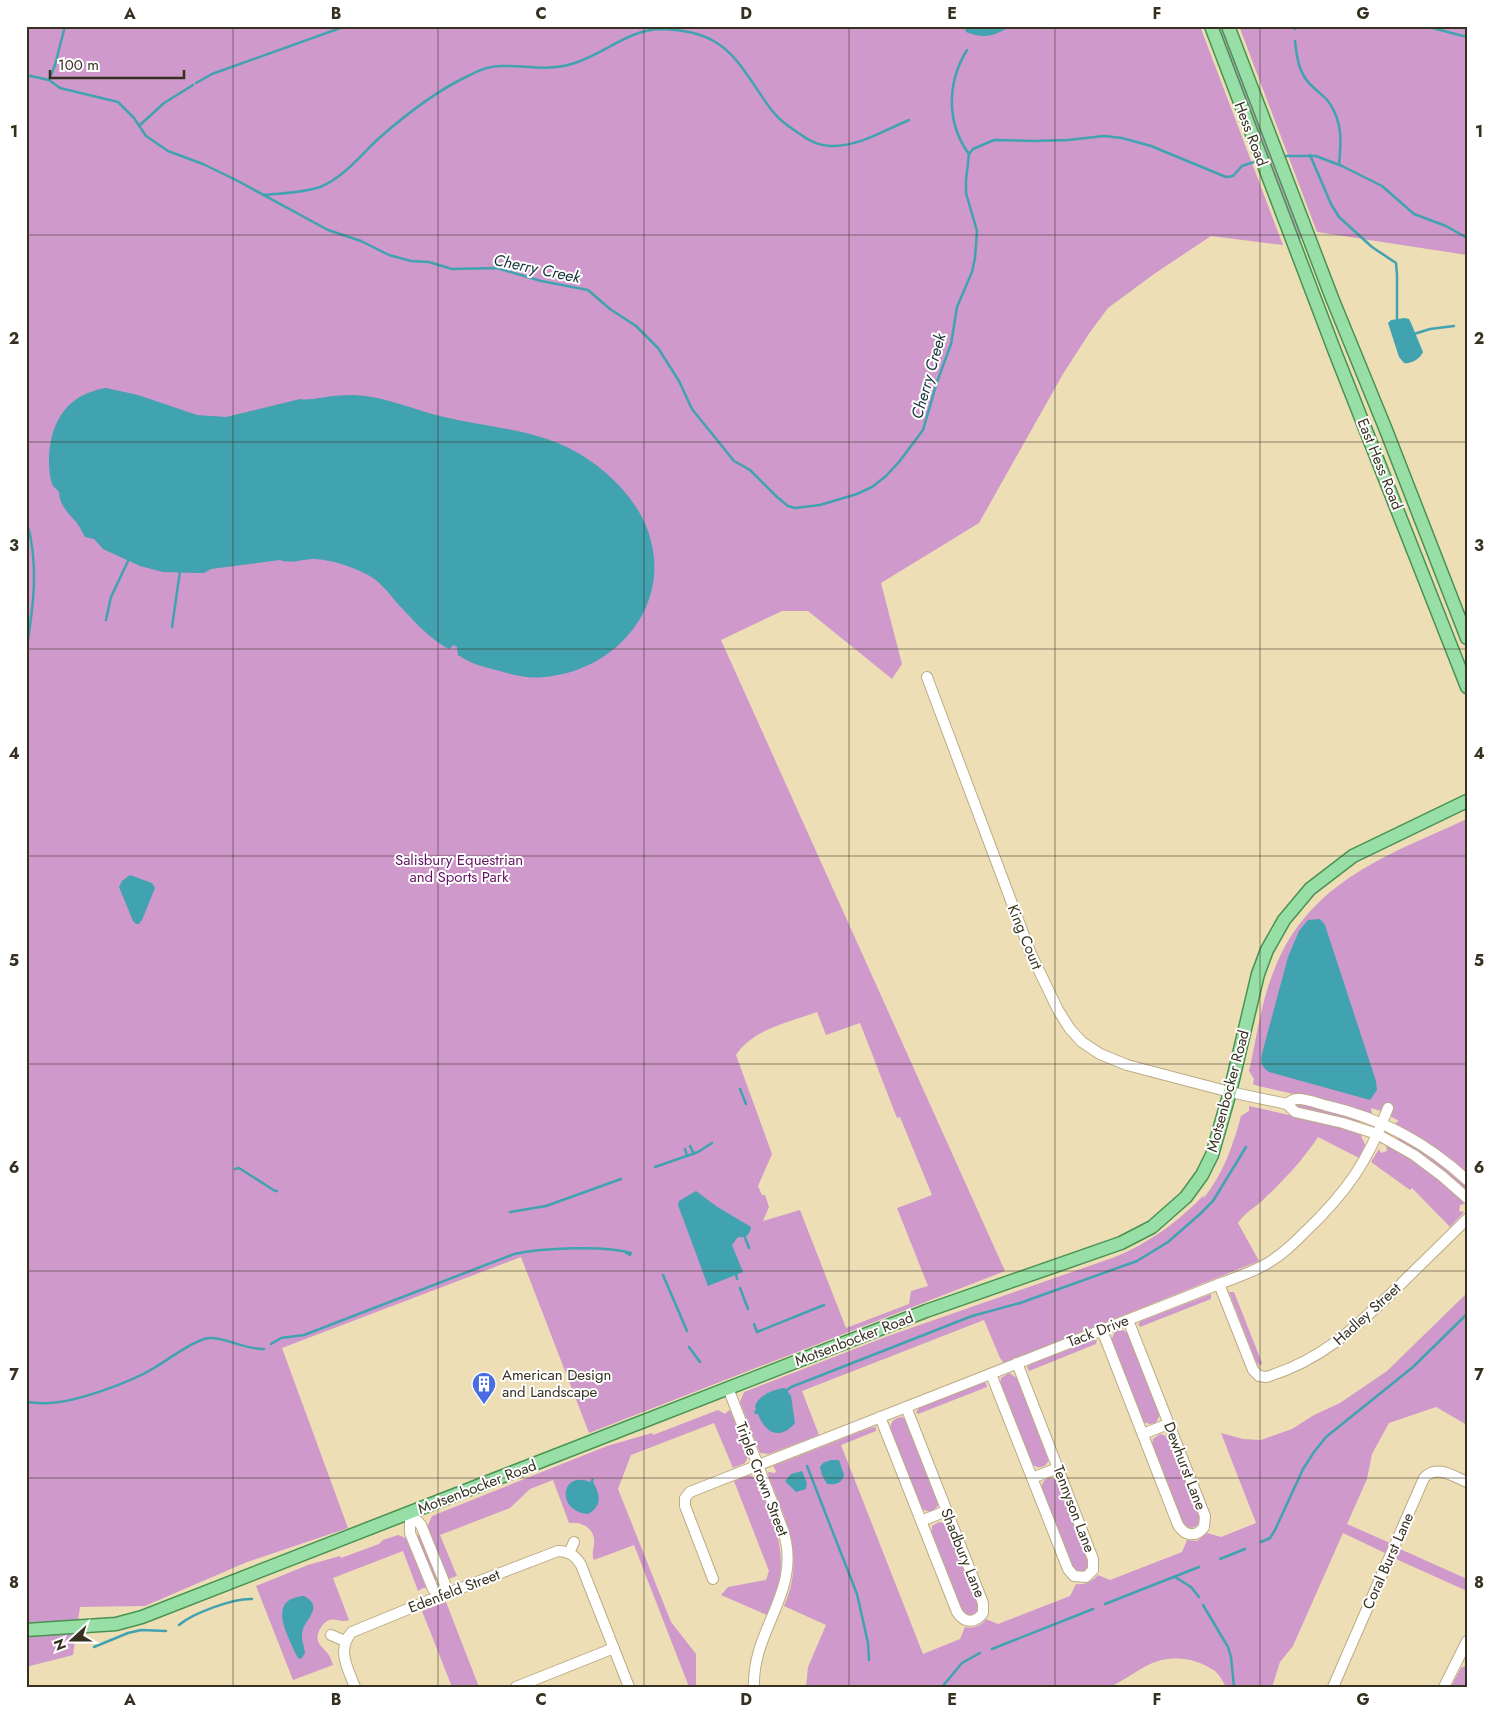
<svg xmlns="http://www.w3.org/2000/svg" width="1493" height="1713" font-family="Jost,sans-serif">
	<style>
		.green { fill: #cf99cc; fill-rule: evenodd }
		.water { fill: #41a2b0 }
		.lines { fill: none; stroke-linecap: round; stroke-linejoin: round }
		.stream { stroke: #41a2b0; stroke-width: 2.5 }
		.minor-casing { stroke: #bcac86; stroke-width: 12 }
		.major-casing { stroke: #489351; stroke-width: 15 }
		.minor { stroke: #fff; stroke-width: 10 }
		.major { stroke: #97dea7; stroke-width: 12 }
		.grid { fill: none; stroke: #363020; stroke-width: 1; stroke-opacity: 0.55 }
		.labels { text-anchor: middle; stroke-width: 4; stroke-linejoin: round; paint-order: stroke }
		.street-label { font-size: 15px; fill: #363020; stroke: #fff }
		.park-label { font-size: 15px; fill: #641363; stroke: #fff }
		.poi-label { font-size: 15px; fill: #363020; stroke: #fff; text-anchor: start }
		.water-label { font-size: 16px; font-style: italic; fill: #173539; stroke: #fff }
		.neatline { fill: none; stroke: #363020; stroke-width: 2 }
		.grid-label { font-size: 16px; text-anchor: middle; font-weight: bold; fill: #363020 }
	</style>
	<rect width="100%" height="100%" fill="#eedeb6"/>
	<g class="green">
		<path d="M26,26H1200L1283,245L1211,236L1154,274L1108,308L1088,335L1063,374L979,523L881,583L902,664L892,679L808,611H782L721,640L1005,1271L589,1433L521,1257L282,1348L348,1528L247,1562L145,1606L80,1607L73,1655L26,1667ZM817,1012L826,1035L860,1023L897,1118L900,1117L932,1195L897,1208L928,1286L911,1291L909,1304L846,1328L800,1210L763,1221L769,1207L765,1195H762L758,1186L772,1154L736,1055C753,1029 790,1022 817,1012Z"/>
		<path d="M1216,26H1222L1303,238L1297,240Z"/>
		<path d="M1239,26H1467V255L1317,232Z"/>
		<path d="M1467,819V1174L1440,1151L1395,1123L1399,1121L1381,1111L1371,1108L1372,1114L1369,1113L1344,1105L1258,1086L1253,1084L1254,1079L1249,1071C1257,1037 1261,1000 1275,968C1310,881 1388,855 1467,819Z"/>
		<path d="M1300,1103L1360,1120V1122L1358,1124L1298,1108L1297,1105Z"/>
		<path d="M1249,1106L1339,1126L1360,1133L1365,1145L1359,1158L1318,1137C1303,1160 1284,1180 1264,1199C1256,1207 1244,1213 1238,1223L1259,1261L1004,1363L1000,1358L984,1320L802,1391L819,1435L769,1454L760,1453L740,1402L744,1392L888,1336L1115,1257C1149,1243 1178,1222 1204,1195L1203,1199C1223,1174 1233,1146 1241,1116L1249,1111Z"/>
		<path d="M1398,1137L1422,1149L1467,1185V1192L1397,1140Z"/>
		<path d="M1386,1146C1407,1147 1446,1185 1462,1200L1464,1204L1460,1205L1459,1211L1464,1212L1450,1227L1412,1188L1410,1190L1371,1162L1379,1149L1381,1153L1387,1151Z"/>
		<path d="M1229,1292H1234L1262,1363L1260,1366L1256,1362Z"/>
		<path d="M1467,1293V1425L1436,1407L1389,1423L1372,1454L1367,1479L1347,1524L1390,1543L1385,1553L1343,1533L1293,1646L1280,1662L1272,1687H1226C1223,1682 1220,1675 1215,1671C1195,1657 1168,1654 1146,1666C1133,1673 1123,1681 1109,1687H806L808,1667L826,1625L784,1606C805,1559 787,1522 769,1478L768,1472L775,1473L776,1471L773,1466L870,1428L876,1427V1431L841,1445L923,1654L960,1639L965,1627C973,1629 981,1626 986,1619L998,1624L1070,1596L1076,1584C1085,1585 1092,1582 1098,1575L1110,1580L1182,1552L1187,1540L1197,1541L1207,1533L1221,1537L1256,1523L1221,1433L1243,1439L1261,1440L1292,1429L1314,1415L1340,1403L1387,1371Z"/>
		<path d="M1211,1294V1299L1140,1327L1138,1324L1141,1321Z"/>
		<path d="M1123,1330L1129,1334L1160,1414L1156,1423L1150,1424L1143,1422L1111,1341L1115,1331Z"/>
		<path d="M1093,1340H1097L1096,1344L1029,1371L1027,1367L1031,1364Z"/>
		<path d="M1009,1373L1017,1378L1049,1458C1048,1465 1043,1468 1037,1467L1031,1464L1000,1384L1001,1378Z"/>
		<path d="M982,1383H986L987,1387L918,1414L916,1412L920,1407Z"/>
		<path d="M718,1410L725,1414L729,1410L731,1412L747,1453L748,1457L745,1463L733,1468L714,1423L631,1455L618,1489L671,1622L696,1654V1687H689L634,1545L594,1560C591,1554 594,1550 594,1544C596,1529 582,1521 569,1523L553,1480L530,1489L510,1508L440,1535L457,1576L448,1579L447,1577L428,1528V1525L432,1516L607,1446L652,1433L653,1435Z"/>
		<path d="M902,1417L908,1422L939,1504L935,1509L930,1512L924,1510L920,1507L890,1429C891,1421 894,1418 902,1417Z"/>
		<path d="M1160,1434L1169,1437L1201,1517C1199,1524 1197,1528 1189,1528L1182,1522L1152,1445L1153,1439Z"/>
		<path d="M750,1475L758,1480C771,1516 789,1550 777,1590C775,1598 770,1607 767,1615L721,1595L728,1587L766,1580L769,1571L734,1481Z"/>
		<path d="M1049,1478L1057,1480L1059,1483L1089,1559C1088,1570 1082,1577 1072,1568L1042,1491C1041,1484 1043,1480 1049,1478Z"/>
		<path d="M939,1522L946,1524L949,1526L979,1605L976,1614L970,1616L962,1612L931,1535L932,1526Z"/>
		<path d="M421,1534L439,1579L433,1581L416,1536Z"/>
		<path d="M398,1535L406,1538L408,1541L426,1588H423L418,1591L403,1551L333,1578L349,1620C342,1623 336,1618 329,1620C325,1622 322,1625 320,1629C312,1644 325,1647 330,1657C331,1659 332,1662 333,1665L293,1680L256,1586L308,1565L340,1556L341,1558L379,1544L383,1540Z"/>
		<path d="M1400,1549L1467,1579V1591L1396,1559Z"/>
		<path d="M446,1602L479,1687H452L422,1611Z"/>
		<path d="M1467,1665V1687H1451L1461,1668Z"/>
	</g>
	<g class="water">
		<path d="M965,26H1012C994,35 986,40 966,32Z"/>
		<path d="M1405,318L1409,319L1411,323L1423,352C1420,359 1411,364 1404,363L1399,357L1388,323L1391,320Z"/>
		<path d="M106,388L138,395L197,415L212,416L226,417L300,399C311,401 322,397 333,396C341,395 349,395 356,395C386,397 415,410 444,417C485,427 531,429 569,448C602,465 635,495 648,531C674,604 617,671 544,677C529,679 514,675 500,671C484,667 471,664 458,655L457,647L454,645L449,649L445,647C427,636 412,619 397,603C388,592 379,580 366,574C350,566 333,560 314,559C304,559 290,564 280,560L211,569L204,573H198L163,572L140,566L103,549L94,539L85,537C82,532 80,527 77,523C68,513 60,506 59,492C57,489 54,488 52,484C49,475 49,466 49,457C51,420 68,394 106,388Z"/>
		<path d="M130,875L152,883L155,888L142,920L139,924H136L133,921L119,887L122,881Z"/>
		<path d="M1320,919L1325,925L1376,1081L1377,1090L1370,1100L1269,1072C1260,1066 1260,1060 1263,1050L1288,957L1299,931L1308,920Z"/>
		<path d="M696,1191L716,1206L751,1227C750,1235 746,1238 738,1237L732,1245L743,1272L708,1286L678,1205L679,1201Z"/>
		<path d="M785,1388L791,1396L795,1423C780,1441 765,1433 758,1414H755L754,1411L756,1410L755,1406C759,1395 774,1389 785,1388Z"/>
		<path d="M831,1460H839L844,1475C841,1484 836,1485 827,1484L822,1475L820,1467L823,1463Z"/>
		<path d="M802,1471L807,1483L806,1489L796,1492L785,1481L791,1474Z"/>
		<path d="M592,1478L594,1479L593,1482C600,1494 603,1506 588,1514C556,1512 560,1470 590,1482Z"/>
		<path d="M304,1596C323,1606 308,1617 303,1629C300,1637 304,1645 305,1653L301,1659L298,1658C287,1634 266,1599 304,1596Z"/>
	</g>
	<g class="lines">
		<g class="stream">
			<path d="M1425,26L1467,37"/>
			<path d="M1295,29V26"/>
			<path d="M1295,41C1297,59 1299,75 1313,87C1319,93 1326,97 1330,104C1343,123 1341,144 1339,165"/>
			<path d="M967,50C947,82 946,123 969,154"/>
			<path d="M26,75L49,80L60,88L118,102L134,118L146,136L168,151L203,164L238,181L328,230L361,241L389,255L411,261L429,262L452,269L497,268L541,281L588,290L610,309L636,326L658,348L679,381L692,409L734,461L750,470L777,497L788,506L795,508L820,505L857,494L872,487L886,476L899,462L923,430L937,382L951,344L957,307L972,272L975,258L977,231L966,193V180L969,154L973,149L994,140L1033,141L1068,140L1104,136L1122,138L1151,146L1226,177L1233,176L1242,166L1257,161"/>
			<path d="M49,80L55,65L65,26"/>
			<path d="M196,83L212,74L346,26"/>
			<path d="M139,126L164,103L193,85"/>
			<path d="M1310,155L1331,204L1339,217L1372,247L1396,263L1397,275V322"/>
			<path d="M1282,156H1316L1342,166L1382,186L1414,214L1446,226L1467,238"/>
			<path d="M264,195C282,193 303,193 320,187C343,178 361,155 378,139C403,117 438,90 468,76C477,71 489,66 500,66C526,65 548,72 575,63C606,53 629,29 662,29C681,30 700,32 717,43C742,59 755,90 774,113C780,121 791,128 800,134C809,141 819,146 831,146C858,147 885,130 909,120"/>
			<path d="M1414,334L1430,329L1454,326"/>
			<path d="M26,519C40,564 33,608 26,653"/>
			<path d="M106,620L111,597L128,561"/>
			<path d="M172,627L180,571"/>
			<path d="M740,1089L746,1104"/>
			<path d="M690,1146L694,1154"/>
			<path d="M685,1149L687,1156"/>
			<path d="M655,1167L698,1152L712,1143"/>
			<path d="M235,1169L239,1168L275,1191H277"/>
			<path d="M510,1212L546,1206L621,1179"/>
			<path d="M744,1235L749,1248"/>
			<path d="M625,1252L630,1255"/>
			<path d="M735,1271L737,1279"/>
			<path d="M663,1275L687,1331"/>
			<path d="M740,1288L748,1309"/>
			<path d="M754,1324L757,1332L824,1305"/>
			<path d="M271,1344L281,1338L304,1335L514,1254C542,1248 605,1245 631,1253"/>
			<path d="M689,1347L700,1362"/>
			<path d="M786,1391L791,1387L804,1382L972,1316L1020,1303L1137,1261L1168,1242L1200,1214L1213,1201L1246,1147"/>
			<path d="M26,1402C34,1402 42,1404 49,1403C77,1402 131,1382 154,1368C171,1358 186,1345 204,1339C219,1334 245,1350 264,1349"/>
			<path d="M807,1466L857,1594L868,1643L869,1660"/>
			<path d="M1261,1542L1270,1538L1275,1530L1303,1469L1314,1452L1326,1437L1413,1367L1467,1314"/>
			<path d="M1220,1559L1245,1549"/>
			<path d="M1175,1577L1191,1587L1199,1597"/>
			<path d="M1105,1604L1199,1567"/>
			<path d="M1203,1605L1228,1647L1231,1657L1234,1687"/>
			<path d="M179,1625C193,1613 234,1598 252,1599"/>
			<path d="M94,1647L128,1633L141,1630L166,1631"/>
			<path d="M992,1649L1093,1609"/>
			<path d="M942,1687L962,1663L980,1653"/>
		</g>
		<defs>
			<g id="minor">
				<path d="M927,677L1031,954L1058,1010L1070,1029L1082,1042L1100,1054L1127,1065L1230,1092L1287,1104L1295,1112L1343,1123L1377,1134L1414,1155L1442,1176L1467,1198"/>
				<path d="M1287,1104C1289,1102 1294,1099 1297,1099C1306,1098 1319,1104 1328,1106C1380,1118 1427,1143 1467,1180"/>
				<path d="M1219,1284L1253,1370L1259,1376L1266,1377C1324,1360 1359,1324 1401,1284C1423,1262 1445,1241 1467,1219"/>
				<path d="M1102,1330L1178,1525C1185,1536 1196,1538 1204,1527L1205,1516L1128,1320"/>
				<path d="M991,1374L1068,1569L1074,1576L1086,1577L1093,1570V1559L1017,1363"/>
				<path d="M728,1388L783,1530C803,1591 752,1628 754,1687"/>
				<path d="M880,1417L957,1612C964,1623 975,1624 983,1613V1603L906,1407"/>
				<path d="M1143,1434L1168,1424"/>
				<path d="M1032,1478L1058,1468"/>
				<path d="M410,1513L421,1525L445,1584L442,1595L433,1589L410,1533Z"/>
				<path d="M921,1521L946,1511"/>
				<path d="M569,1553L574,1542"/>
				<path d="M713,1579L685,1506V1498L690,1492L1219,1284C1235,1278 1253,1272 1268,1263C1283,1254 1294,1243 1306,1231C1347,1192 1368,1161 1388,1108"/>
				<path d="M331,1635L345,1641"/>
				<path d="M355,1687C348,1669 336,1649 352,1632L430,1600L558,1551C568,1551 576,1556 581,1565L629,1687"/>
				<path d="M516,1687L614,1648"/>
				<path d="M1333,1687L1424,1478C1436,1464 1453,1476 1467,1482"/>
				<path d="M1444,1687L1467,1641"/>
			</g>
			<g id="major">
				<path d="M1211,26L1335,352L1467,687"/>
				<path d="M1228,26L1332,298L1386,430L1467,638"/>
				<path d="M26,1630L116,1624L142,1617L926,1311L1121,1243L1152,1227L1186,1197L1202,1175L1212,1155L1230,1092L1258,974L1267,950L1284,920L1310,889L1353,856L1467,801"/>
			</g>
		</defs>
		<use href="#minor" class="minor-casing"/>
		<use href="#major" class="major-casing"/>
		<use href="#minor" class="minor"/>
		<use href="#major" class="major"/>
	</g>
	<path class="grid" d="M233,26V1687M438,26V1687M644,26V1687M849,26V1687M1055,26V1687M1260,26V1687M26,235H1467M26,442H1467M26,649H1467M26,856H1467M26,1064H1467M26,1271H1467M26,1478H1467"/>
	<defs>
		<symbol id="building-pin" viewBox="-11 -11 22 30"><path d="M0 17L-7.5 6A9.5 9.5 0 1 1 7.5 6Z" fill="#4c6de1" stroke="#fff"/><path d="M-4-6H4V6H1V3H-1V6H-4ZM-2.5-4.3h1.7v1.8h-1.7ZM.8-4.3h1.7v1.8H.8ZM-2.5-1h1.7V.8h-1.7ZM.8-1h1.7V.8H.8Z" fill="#fff"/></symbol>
	</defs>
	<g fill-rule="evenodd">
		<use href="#building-pin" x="470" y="1370" width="28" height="38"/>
	</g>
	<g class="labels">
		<g class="street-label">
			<text transform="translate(1251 134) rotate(69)" y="5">Hess Road</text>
			<text transform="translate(1380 464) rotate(68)" y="5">East Hess Road</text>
			<text transform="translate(1025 937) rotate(68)" y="5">King Court</text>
			<text transform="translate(1228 1091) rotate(-75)" y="5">Motsenbocker Road</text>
			<text transform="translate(1367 1314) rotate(-42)" y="5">Hadley Street</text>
			<text transform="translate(1098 1331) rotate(-21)" y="5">Tack Drive</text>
			<text transform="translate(854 1339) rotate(-21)" y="5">Motsenbocker Road</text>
			<text transform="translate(1185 1466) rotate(69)" y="5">Dewhurst Lane</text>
			<text transform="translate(762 1479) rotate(69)" y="5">Triple Crown Street</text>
			<text transform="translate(477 1487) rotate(-21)" y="5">Motsenbocker Road</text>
			<text transform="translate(1074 1509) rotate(69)" y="5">Tennyson Lane</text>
			<text transform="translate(963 1553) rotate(68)" y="5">Shadbury Lane</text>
			<text transform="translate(1388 1561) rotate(-66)" y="5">Coral Burst Lane</text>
			<text transform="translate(454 1591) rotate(-21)" y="5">Edenfeld Street</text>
		</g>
		<g class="park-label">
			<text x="459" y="865">Salisbury Equestrian<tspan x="459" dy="17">and Sports Park</tspan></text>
		</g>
		<g class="poi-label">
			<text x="502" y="1380">American Design<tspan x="502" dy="17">and Landscape</tspan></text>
		</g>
		<g class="water-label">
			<text transform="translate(537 268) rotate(12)" y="6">Cherry Creek</text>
			<text transform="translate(928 376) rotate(-74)" y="6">Cherry Creek</text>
		</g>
	</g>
	<rect width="1493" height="1713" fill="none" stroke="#ffffff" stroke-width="55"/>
	<g transform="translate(72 1640) rotate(249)" stroke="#ffffff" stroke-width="4" paint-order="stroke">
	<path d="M0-4L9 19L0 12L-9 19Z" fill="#363020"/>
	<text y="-8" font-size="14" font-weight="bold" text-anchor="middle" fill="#363020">N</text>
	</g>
	<path d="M50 70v8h134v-8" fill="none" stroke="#363020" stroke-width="2.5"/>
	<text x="58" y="70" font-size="15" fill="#363020" stroke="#ffffff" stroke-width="4" paint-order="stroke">100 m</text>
	<rect x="28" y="28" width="1438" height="1658" class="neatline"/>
	<g class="grid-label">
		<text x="130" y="19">A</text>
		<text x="336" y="19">B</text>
		<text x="541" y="19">C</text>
		<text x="746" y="19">D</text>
		<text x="952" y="19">E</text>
		<text x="1157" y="19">F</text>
		<text x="1363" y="19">G</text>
		<text x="14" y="137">1</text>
		<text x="1479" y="137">1</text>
		<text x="14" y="344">2</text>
		<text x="1479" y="344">2</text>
		<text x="14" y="551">3</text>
		<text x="1479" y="551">3</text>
		<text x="14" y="759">4</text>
		<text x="1479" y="759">4</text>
		<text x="14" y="966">5</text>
		<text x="1479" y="966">5</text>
		<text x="14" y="1173">6</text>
		<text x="1479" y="1173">6</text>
		<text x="14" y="1380">7</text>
		<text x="1479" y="1380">7</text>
		<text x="14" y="1588">8</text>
		<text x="1479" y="1588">8</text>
		<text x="130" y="1705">A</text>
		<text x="336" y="1705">B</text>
		<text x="541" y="1705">C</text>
		<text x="746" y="1705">D</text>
		<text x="952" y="1705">E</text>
		<text x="1157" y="1705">F</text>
		<text x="1363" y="1705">G</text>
	</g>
</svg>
